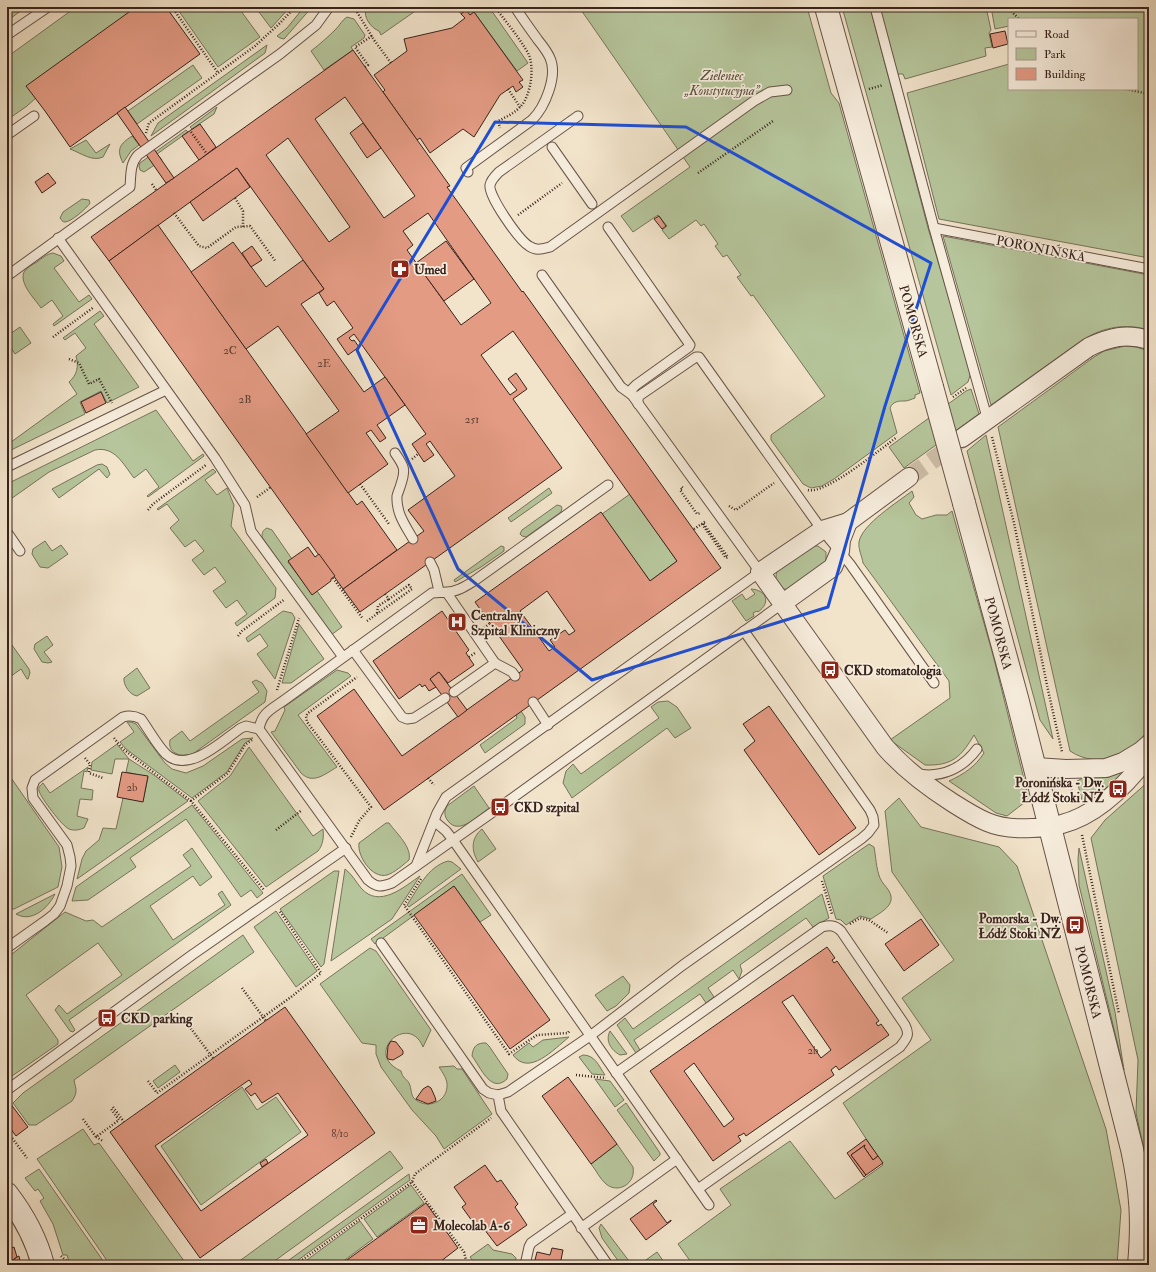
<svg xmlns="http://www.w3.org/2000/svg" width="1156" height="1272" font-family="'IM FELL Double Pica',serif">
	<style>
		.green { fill: #b6c59b; stroke: #77745c }
		.building { fill: #e49b84; stroke: #38231c; fill-rule: evenodd }
		.lines { fill: none; stroke-linecap: round; stroke-linejoin: round }
		.minor-tunnel { stroke: #cdbda8; stroke-width: 18; stroke-dasharray: 18 9; stroke-linecap: butt }
		.service-casing { stroke: #665348; stroke-width: 11 }
		.minor-casing { stroke: #665348; stroke-width: 20 }
		.tertiary-casing { stroke: #665348; stroke-width: 24 }
		.path { stroke: #38231c; stroke-width: 2.5; stroke-dasharray: 1 2; stroke-linecap: butt }
		.service { stroke: #f7eddd; stroke-width: 9 }
		.minor { stroke: #f7eddd; stroke-width: 18 }
		.tertiary { stroke: #f7eddd; stroke-width: 22 }
		.tertiary-bridge-casing { stroke: #665348; stroke-width: 24; stroke-linecap: butt }
		.tertiary-bridge { stroke: #f7eddd; stroke-width: 22 }
		.marked { fill: none; stroke: #1d4ed8; stroke-width: 3; stroke-linejoin: round }
		.labels { text-anchor: middle; stroke-width: 3.5; stroke-linejoin: round; paint-order: stroke }
		.number-label { font-size: 11px; fill: #634136 }
		.park-label { font-size: 13px; font-style: italic; fill: #584c3c; stroke: #f7eddd }
		.street-label { font-size: 13px; fill: #38231c; stroke: #f7eddd }
		.poi-label { font-size: 13px; font-weight: bold; fill: #38231c; stroke: #f7eddd; text-anchor: start }
	</style>
	<rect width="100%" height="100%" fill="#f2e4cb"/>
	<filter id="stains"><feTurbulence type="fractalNoise" baseFrequency=".005" numOctaves="4"/><feColorMatrix values="0 0 0 0 .2 0 0 0 0 .09 0 0 0 0 .02 0 0 0 .5 -.17"/></filter>
	<radialGradient id="worn" r=".72"><stop offset=".6" stop-color="#630" stop-opacity="0"/><stop offset="1" stop-color="#630" stop-opacity=".3"/></radialGradient>
	<g class="green">
		<path d="M7,7H26L7,21Z"/>
		<path d="M76,7H136L27,106L7,120V57Z"/>
		<path d="M176,7H238L260,37L218,67Z"/>
		<path d="M266,7H290L271,28L259,12Z"/>
		<path d="M304,7H312L284,39L280,38L277,36L287,28Z"/>
		<path d="M371,7H421L381,35L379,31C371,28 363,17 366,9Z"/>
		<path d="M456,7H489L528,63L517,71L474,12L470,15L461,14Z"/>
		<path d="M579,7H807L831,93L839,103L920,393L915,395V398C912,399 908,401 905,401C899,401 893,401 890,408L897,433L834,479L822,486L811,488L803,484L771,440V435L825,396L753,295L751,296L737,277L741,275L727,255L723,257L715,246L718,244L704,224L701,226L696,220L669,239L662,230L667,226L658,215L633,232L621,216L690,167Z"/>
		<path d="M842,7H870L928,228L971,372L968,382L951,395Z"/>
		<path d="M879,7H986L991,30L989,33L992,47L985,48L986,56L905,79L903,74H897Z"/>
		<path d="M991,7H1149V258L939,219L907,93L1009,64V89H1137V19H1009V26L995,29Z"/>
		<path d="M347,17L354,19L365,35L364,38L351,47L353,50L324,70L311,51C320,44 328,37 336,29C340,25 342,20 347,17Z"/>
		<path d="M267,45L265,53L151,136L158,123Z"/>
		<path d="M193,65L202,78L137,124L128,111Z"/>
		<path d="M217,107L214,114L192,129L190,127Z"/>
		<path d="M186,130L188,132L157,154L162,160L144,172L140,170L139,166L140,163Z"/>
		<path d="M132,136L139,145L131,151L123,163C116,149 120,144 132,136Z"/>
		<path d="M86,140L96,153L110,144L103,157C92,162 81,153 70,149Z"/>
		<path d="M82,199L89,200L90,203C87,208 71,222 65,222C62,222 62,220 60,218L63,212Z"/>
		<path d="M943,236L1149,275V330C1126,323 1104,327 1084,339L991,405Z"/>
		<path d="M53,253L61,256L64,261L54,268L79,302L89,295L92,299L54,326L53,324L63,316L52,300L41,308C35,299 19,284 24,272C27,267 32,265 37,262C42,258 47,254 53,253Z"/>
		<path d="M100,311L104,316L94,324L139,387L107,403L101,391L80,402L85,414L7,452V445L77,394L69,382C77,375 79,367 76,356L86,348L75,333L65,340L63,338Z"/>
		<path d="M20,327L31,343L15,354L7,342V336Z"/>
		<path d="M1125,346L1136,347L1149,351V727C1135,755 1098,770 1070,751L998,427L1094,357L1104,351Z"/>
		<path d="M971,389L979,414L904,468L889,447L966,391Z"/>
		<path d="M156,410L193,461L203,454L204,456L148,497L147,496L159,487L146,469L134,478C123,464 115,446 95,450L49,472L8,501L7,500V484Z"/>
		<path d="M986,435L1053,739L1040,720L967,451Z"/>
		<path d="M102,464L107,467L110,474L107,478L99,469L59,498L52,489L97,465Z"/>
		<path d="M213,469L216,472L205,480L217,495L227,488L234,505L231,526L276,588L275,598L237,626L235,623L247,614L237,600L226,608L213,591L226,582L215,567L204,575L192,560L204,551L195,540L185,547L170,528L179,520L167,504L158,510L157,509Z"/>
		<path d="M549,488L552,493L511,522L508,518Z"/>
		<path d="M912,491L914,497L909,503L916,515L922,519L936,515H947L952,511L993,655L1029,799L1007,816L996,813L949,781C964,774 975,767 984,753L974,735C961,757 952,766 925,765L890,740L950,698L949,681L863,563C862,556 858,549 859,542C862,524 898,502 912,491Z"/>
		<path d="M630,494L677,561L650,581L602,514Z"/>
		<path d="M557,505L561,506L562,508L561,512L526,537L522,536L520,534L522,530Z"/>
		<path d="M267,528L272,530L292,559L288,562L312,594L317,591L342,627L331,635L262,537C262,532 263,530 267,528Z"/>
		<path d="M45,541L52,551L61,545L68,554L48,568L40,567L32,554L33,549Z"/>
		<path d="M501,546L504,547V551L481,567L455,582L454,580Z"/>
		<path d="M813,546H818L826,552V561L788,590C778,588 774,580 777,571Z"/>
		<path d="M751,589C767,590 771,603 758,612L757,611L753,613L754,616L746,621L732,601L742,594L746,600L755,594Z"/>
		<path d="M283,611L292,613L295,618L275,679L257,654L268,646L260,634L248,642L246,638Z"/>
		<path d="M299,624L324,659L291,683H282Z"/>
		<path d="M47,636L53,645L44,652L52,662L48,663L42,662L34,649L35,644Z"/>
		<path d="M7,638L29,669L30,673L28,679H27L21,669L7,679Z"/>
		<path d="M137,668L150,688L137,696C130,695 123,685 124,678Z"/>
		<path d="M337,670L348,673L351,676L298,715L337,767C325,774 313,785 301,773L271,732L275,731L285,710L284,707Z"/>
		<path d="M256,680L262,683L267,691L265,702L194,753C184,758 167,755 170,740L182,731L190,741L259,692L252,682Z"/>
		<path d="M668,701L677,707L691,728L675,738L667,728L572,798L563,783L566,771L573,764L581,774L659,718L651,707L658,702Z"/>
		<path d="M521,711L525,717V724L485,753L480,745L517,718L516,715Z"/>
		<path d="M127,722H131L136,724L165,763L172,769L186,773L203,766L242,739L253,738L245,743L227,772L192,798L126,749L120,742L134,732Z"/>
		<path d="M117,744L129,759L154,775L188,801L77,879L82,859L86,851L99,840L103,828L116,829L123,798L143,801L148,777L126,772L129,759H115L112,774L91,770L92,762Z"/>
		<path d="M249,747L313,836L323,829C324,837 323,845 318,851L266,887L198,801L230,776Z"/>
		<path d="M1132,765L1098,796L1083,804L1077,781L1085,777Z"/>
		<path d="M88,767L87,772L84,771L81,788L93,790L92,800L80,799L77,816L88,819L84,828C79,830 74,831 69,829C62,826 41,798 39,791C38,787 40,786 43,783L50,793Z"/>
		<path d="M7,772L59,847L62,867L58,887L14,909H12L7,903Z"/>
		<path d="M1149,781V1172L1136,1113L1138,1060L1091,838L1105,820Z"/>
		<path d="M474,786L489,808C479,815 459,836 448,821C444,816 444,811 447,806Z"/>
		<path d="M899,798L921,827L999,847L1017,866L1106,1129L1121,1210L1117,1265H693L678,1244L731,1205L720,1189L790,1141L835,1199L883,1165L843,1103L931,1040L902,998L954,960L892,872L885,811Z"/>
		<path d="M192,805L263,893L257,898L251,890L241,897L186,819L130,858L136,867L88,900L72,901L76,887Z"/>
		<path d="M386,823H389C397,834 412,847 409,860C403,865 394,873 387,875C372,879 357,856 359,843Z"/>
		<path d="M482,829L496,849L478,862C471,850 471,838 482,829Z"/>
		<path d="M869,844L874,847C876,857 876,868 880,878C882,883 886,886 889,891C897,905 881,912 871,919L860,916L846,925L841,920L836,919L823,876Z"/>
		<path d="M192,848L212,877L200,886L193,876L150,906L173,940L225,905L218,894L222,891L231,905L69,1020L75,1030L73,1032L70,1031L55,1010L59,1005L67,1014L122,975L98,943L26,995L58,1040V1044L12,1076L11,1083L7,1086V958L65,912L86,921L93,920L102,927L191,866L183,855Z"/>
		<path d="M1079,848L1115,1012L1124,1070L1079,885L1078,859Z"/>
		<path d="M448,861L452,862L461,869L409,907L407,905C418,889 427,867 448,861Z"/>
		<path d="M345,869C352,874 356,882 361,888C379,909 404,887 420,876L392,919L331,961Z"/>
		<path d="M334,871H339L324,964L321,967L280,909Z"/>
		<path d="M462,874L491,915L480,922L454,886L375,944L371,939Z"/>
		<path d="M55,894C48,908 32,923 16,914Z"/>
		<path d="M822,894L829,918L813,927L806,918L740,965L742,971L739,979L733,970L708,988L714,997L706,1003L700,994L634,1040L640,1050L636,1053L617,1025L625,1018L633,1029Z"/>
		<path d="M276,911L317,971L296,987L254,927Z"/>
		<path d="M243,935L254,952L74,1080C76,1090 78,1092 72,1101L36,1125H29L13,1103L23,1093Z"/>
		<path d="M370,948L376,951L431,1030L423,1047C409,1012 362,1053 401,1071C403,1079 406,1078 409,1083C412,1089 410,1096 416,1100C428,1109 446,1102 447,1087C448,1080 443,1073 439,1067L454,1066L457,1069H462L492,1114L444,1149L436,1136L412,1110L381,1067L376,1054V1045L362,1043L320,984Z"/>
		<path d="M623,976L630,985L629,993L616,1006L607,1011L595,995Z"/>
		<path d="M610,1031L627,1054L620,1055C611,1050 605,1041 610,1031Z"/>
		<path d="M569,1037C554,1049 529,1077 513,1055L529,1043L533,1047L543,1040Z"/>
		<path d="M483,1043H486L489,1046L508,1074L507,1079C491,1094 481,1068 472,1056C473,1048 475,1044 483,1043Z"/>
		<path d="M583,1055C595,1055 599,1066 605,1075L592,1074L579,1057Z"/>
		<path d="M175,1065L180,1072L158,1088L153,1081Z"/>
		<path d="M595,1079L610,1081L624,1100L615,1107Z"/>
		<path d="M242,1087L257,1110L276,1097L301,1132L201,1205L161,1146Z"/>
		<path d="M626,1103L660,1153V1155L654,1161L617,1110Z"/>
		<path d="M83,1129L94,1145L99,1143L187,1265H110L37,1159Z"/>
		<path d="M617,1144L633,1167C636,1184 618,1194 606,1184C600,1179 596,1170 591,1164Z"/>
		<path d="M390,1151L403,1168L269,1265H234Z"/>
		<path d="M39,1169L106,1265H70L67,1255H63L53,1224L40,1201L44,1198L38,1189L35,1191L25,1178Z"/>
		<path d="M409,1174L410,1180L291,1265H282Z"/>
		<path d="M411,1185L424,1203L377,1237L364,1219Z"/>
		<path d="M360,1221L373,1239L338,1265H300Z"/>
		<path d="M601,1224L629,1261L634,1265H621L602,1238L599,1228Z"/>
		<path d="M488,1244L493,1250L512,1254L516,1258L515,1265H476L470,1257Z"/>
		<path d="M657,1252L666,1265H639Z"/>
	</g>
	<g class="building">
		<path d="M136,7H166L200,54L70,147L45,111L26,86Z"/>
		<path d="M466,10L470,15L474,12L523,80L519,82L523,87L516,92L513,86L500,95L474,137L463,129L430,153L420,138L417,140L383,92L385,90L374,75L407,51L404,39L452,28L465,18L461,14Z"/>
		<path d="M1005,31L1008,44L993,48L990,34Z"/>
		<path d="M353,50L450,186L447,187L520,289L522,292L523,291L721,568L384,810L317,716L354,689L402,756L523,670L475,602L601,512L650,581L677,561L513,331L481,355L510,395L517,390L508,379L516,373L527,389L513,399L562,468L360,612L343,589L424,531L408,510L455,476L430,441L426,444L434,455L424,462L412,444L426,434L354,334L349,338L352,341L354,340L359,347L348,355L337,339L353,328L334,301L327,306L319,293L324,289L237,168L109,261L91,237ZM345,97L415,196L384,218L315,119ZM288,138L350,227L329,242L266,155ZM428,213L491,303L461,325L407,250L413,245L403,231ZM547,591L575,631L569,635L565,630L550,640L555,647L549,651L520,611Z"/>
		<path d="M125,107L174,178L166,183L117,113Z"/>
		<path d="M363,123L381,148L367,158L350,133Z"/>
		<path d="M200,124L216,147L199,160L182,136Z"/>
		<path d="M237,168L250,187L203,221L190,202Z"/>
		<path d="M48,173L56,183L42,193L35,182Z"/>
		<path d="M659,216L666,226L662,229L654,219Z"/>
		<path d="M158,225L357,505L362,501L397,550L343,589L109,261Z"/>
		<path d="M446,241L474,279L444,301L416,263Z"/>
		<path d="M233,242L266,287L303,260L324,289L301,304L364,392L385,377L405,405L377,425L386,438L380,442L371,430L366,433L388,464L348,493L306,434L339,411L278,326L246,349L191,272Z"/>
		<path d="M252,246L262,260L251,267L242,253Z"/>
		<path d="M101,392L106,403L86,413L81,402Z"/>
		<path d="M308,547L315,557L319,554L335,576L331,579V581L312,595L288,561Z"/>
		<path d="M442,611L469,650L466,653L474,665L448,683L439,672L430,679L436,687L429,691L425,685L422,687L420,684L399,699L373,661Z"/>
		<path d="M439,672L467,710L458,717L430,679Z"/>
		<path d="M769,706L856,828L819,855L744,750L755,741L743,724Z"/>
		<path d="M122,772L148,776L143,802L117,797Z"/>
		<path d="M454,886L550,1020L510,1049L414,915Z"/>
		<path d="M921,919L939,945L904,971L885,944Z"/>
		<path d="M827,947L835,958L832,960L834,963L837,961L879,1021L876,1023L878,1026L881,1024L889,1035L839,1070L836,1066L831,1070L834,1075L746,1136L744,1133L741,1135L738,1136L741,1141L713,1161L650,1071ZM793,995L831,1050L821,1058L782,1002ZM694,1063L734,1119L724,1127L684,1071Z"/>
		<path d="M285,1007L375,1133L200,1258L110,1132ZM249,1080L252,1084L245,1089L251,1096L255,1093L262,1103L278,1093L308,1135L201,1211L155,1146Z"/>
		<path d="M391,1041L396,1042L403,1051V1054L400,1056L393,1060L388,1059L387,1057L388,1046Z"/>
		<path d="M568,1077L617,1144L591,1164L542,1096Z"/>
		<path d="M428,1086L431,1088L435,1097L436,1101L428,1104L416,1099L423,1089Z"/>
		<path d="M10,1103L28,1127L16,1136L7,1124V1105Z"/>
		<path d="M866,1139L878,1156L873,1160L864,1147L865,1145L851,1155L866,1175L864,1177L847,1153Z"/>
		<path d="M865,1145L864,1147L873,1160L878,1156L883,1163L866,1175L851,1155Z"/>
		<path d="M266,1159L268,1163L262,1167L260,1163Z"/>
		<path d="M485,1165L497,1182L501,1180L518,1204L515,1207L527,1225L497,1246L484,1229L480,1232L462,1207L466,1204L454,1187Z"/>
		<path d="M656,1200L657,1201L653,1204L667,1223L671,1220V1221L646,1240L630,1219Z"/>
		<path d="M426,1203L458,1248L436,1265H340Z"/>
		<path d="M14,1247L17,1257L7,1264V1250Z"/>
		<path d="M552,1248L563,1250L560,1265L534,1264L537,1252L550,1255Z"/>
		<path d="M19,1256L21,1265H7L17,1257Z"/>
	</g>
	<g class="lines">
		<path class="minor-tunnel" d="M909,477L959,441"/>
		<defs>
			<g id="service">
				<path d="M875,7L934,228L988,421"/>
				<path d="M7,35L48,7"/>
				<path d="M578,116L499,172C495,176 491,180 490,185C488,196 519,240 529,246C536,251 542,249 550,247L754,101L770,92L787,90"/>
				<path d="M7,135L34,116"/>
				<path d="M552,147L592,204"/>
				<path d="M468,172L466,168L532,120C545,107 558,76 550,58C547,51 542,45 538,40C530,29 522,18 515,7"/>
				<path d="M608,227L690,345L689,347L636,385L632,389V395"/>
				<path d="M934,228L1149,269"/>
				<path d="M58,238L215,458L245,505L251,531L343,657"/>
				<path d="M7,276L130,187C131,174 130,164 138,155L280,54L316,25L329,7"/>
				<path d="M638,404V399L639,396L696,357H699L822,530L850,564L934,683"/>
				<path d="M395,453C404,466 406,469 401,484C400,488 398,492 397,496C396,513 405,525 413,539"/>
				<path d="M7,467L166,390"/>
				<path d="M608,485L474,581C466,586 457,592 447,592C442,593 438,592 432,593L283,701C270,710 262,713 259,729L368,880C377,888 381,887 392,883L500,807L783,603"/>
				<path d="M7,532L20,551"/>
				<path d="M430,562L434,570L439,591"/>
				<path d="M447,593L495,663L454,692"/>
				<path d="M353,650L402,717L407,719L414,718L445,698"/>
				<path d="M495,663L512,672L515,676"/>
				<path d="M533,702L548,725"/>
				<path d="M918,774C942,778 963,768 977,749"/>
				<path d="M434,821L446,831L453,840L709,1205"/>
				<path d="M416,866L437,813L446,797L760,572L632,395L621,387L542,275"/>
				<path d="M381,943L483,1089L489,1093L498,1095L501,1111L608,1265"/>
				<path d="M7,948L45,921L54,914L60,906L67,886L71,866L70,857L67,845L33,798L32,788L35,780L123,717C130,715 135,716 141,719C149,730 157,745 166,754C188,775 223,740 241,728L246,726L259,729"/>
				<path d="M616,1073L822,927C830,925 835,925 841,931L905,1025C910,1035 907,1038 900,1047L698,1189"/>
				<path d="M7,1090L192,955L346,848"/>
				<path d="M498,1095L508,1092L590,1036L683,965L861,839L868,833L874,825L873,817L870,810L744,631"/>
				<path d="M581,1228L677,1159"/>
				<path d="M525,1265L529,1247L531,1243L572,1214"/>
			</g>
			<g id="minor">
				<path d="M962,438L1089,347C1110,337 1126,333 1149,340"/>
				<path d="M909,477L848,522L822,530L760,572L885,747C904,769 928,787 953,803C964,810 975,817 987,822C1001,828 1017,829 1032,828C1042,828 1052,827 1062,824C1097,815 1128,783 1149,755"/>
				<path d="M783,603L833,567L840,551L841,540L848,522"/>
				<path d="M1035,767L1066,769L1106,768L1123,762L1141,751L1149,744"/>
			</g>
			<g id="tertiary">
				<path d="M826,7L932,387"/>
				<path d="M964,503L1017,698L1132,1149C1141,1191 1143,1221 1139,1265"/>
				<path d="M7,1194C24,1216 36,1238 43,1265"/>
			</g>
		</defs>
		<use href="#service" class="service-casing"/>
		<use href="#minor" class="minor-casing"/>
		<use href="#tertiary" class="tertiary-casing"/>
		<g class="path">
			<path d="M172,7L218,73"/>
			<path d="M354,7L374,40L391,63"/>
			<path d="M495,7C506,22 519,37 528,53C535,66 531,95 521,106C515,113 506,117 498,121L500,128"/>
			<path d="M1007,7L1019,19"/>
			<path d="M365,67L368,65L355,47L372,36"/>
			<path d="M508,89L520,107"/>
			<path d="M869,89L883,85"/>
			<path d="M1126,89L1149,94"/>
			<path d="M191,132L207,154"/>
			<path d="M146,133L149,123L255,46L280,23L295,7"/>
			<path d="M698,173L773,121"/>
			<path d="M152,184L156,190"/>
			<path d="M235,198L243,211V227"/>
			<path d="M174,213L199,246L207,248L236,227L250,226L276,262"/>
			<path d="M518,215L562,183"/>
			<path d="M53,337L94,307"/>
			<path d="M69,359L79,363L89,384L99,379L112,403"/>
			<path d="M953,397L966,388"/>
			<path d="M992,437L1014,523L1048,690L1062,752"/>
			<path d="M412,459L418,454"/>
			<path d="M360,484L389,524"/>
			<path d="M682,487L683,488L680,490L697,514L701,513"/>
			<path d="M808,490C825,495 882,448 897,437"/>
			<path d="M257,497L271,487"/>
			<path d="M729,506L736,510L774,483"/>
			<path d="M148,510L153,504L206,465"/>
			<path d="M702,524L726,558L728,557L703,523"/>
			<path d="M694,529L706,521"/>
			<path d="M333,578L363,619"/>
			<path d="M377,613L378,606L389,599"/>
			<path d="M367,621L412,589L409,585L389,599L385,594"/>
			<path d="M484,628L490,623"/>
			<path d="M238,636L242,631L285,599"/>
			<path d="M469,657L475,653"/>
			<path d="M277,690L299,618"/>
			<path d="M114,738L123,749L191,801"/>
			<path d="M252,740L245,745L228,773L191,801L264,890"/>
			<path d="M85,758L90,764L89,773L103,778"/>
			<path d="M428,778L434,785"/>
			<path d="M1070,784L1074,801"/>
			<path d="M276,830L302,810"/>
			<path d="M1082,835L1119,1014"/>
			<path d="M351,837L359,821L371,807L307,722L306,716L308,713L357,677"/>
			<path d="M421,879L404,905L509,1054L537,1035L568,1033L570,1030"/>
			<path d="M822,881L832,914"/>
			<path d="M850,924L860,918L869,920L888,933"/>
			<path d="M242,988L266,1021"/>
			<path d="M189,1026L213,1058"/>
			<path d="M576,1075L606,1078"/>
			<path d="M148,1081L157,1093L291,997L321,973L279,910"/>
			<path d="M113,1107L124,1122"/>
			<path d="M83,1119L96,1137L119,1120L111,1109"/>
			<path d="M7,1131L27,1158"/>
			<path d="M96,1137L103,1141"/>
			<path d="M412,1182L464,1252L466,1260"/>
			<path d="M61,1256L71,1265"/>
			<path d="M295,1265L412,1182L415,1174L491,1118"/>
		</g>
		<use href="#service" class="service"/>
		<use href="#minor" class="minor"/>
		<use href="#tertiary" class="tertiary"/>
		<defs>
			<path id="tertiary-bridge" d="M932,387L964,503"/>
		</defs>
		<use href="#tertiary-bridge" class="tertiary-bridge-casing"/>
		<use href="#tertiary-bridge" class="tertiary-bridge"/>
	</g>
	<path class="marked" d="M495,122L686,127L931,263L885,406L828,607L592,680L458,569L357,350Z"/>
	<defs>
		<symbol id="pharmacy-square" viewBox="-11 -11 22 22"><rect x="-9" y="-9" width="18" height="18" rx="4" fill="#8f2418" stroke="#f7eddd"/><path d="M-2-6h4v4h4v4h-4v4h-4v-4h-4v-4h4Z" fill="#fff"/></symbol>
		<symbol id="hospital-square" viewBox="-11 -11 22 22"><rect x="-9" y="-9" width="18" height="18" rx="4" fill="#8f2418" stroke="#f7eddd"/><path d="M-5-5h3v3.5h4V-5h3V5h-3V1.5h-4V5h-3Z" fill="#fff"/></symbol>
		<symbol id="bus-square" viewBox="-11 -11 22 22"><rect x="-9" y="-9" width="18" height="18" rx="4" fill="#8f2418" stroke="#f7eddd"/><path d="M-5-6H5V4H4V6H2V4H-2V6H-4V4H-5ZM-3.5-4V0h7V-4ZM-3.5 1.2v1.5H-2V1.2ZM2 1.2v1.5H3.5V1.2Z" fill="#fff"/></symbol>
		<symbol id="office-square" viewBox="-11 -11 22 22"><rect x="-9" y="-9" width="18" height="18" rx="4" fill="#8f2418" stroke="#f7eddd"/><path d="M-6-3h4V-5.5h4V-3h4V5H-6ZM-1-4.5V-3h2v-1.5ZM-6 0V1H6V0Z" fill="#fff"/></symbol>
	</defs>
	<g fill-rule="evenodd">
		<use href="#pharmacy-square" x="389" y="258" width="22" height="22"/>
		<use href="#hospital-square" x="446" y="611" width="22" height="22"/>
		<use href="#bus-square" x="819" y="659" width="22" height="22"/>
		<use href="#bus-square" x="1107" y="778" width="22" height="22"/>
		<use href="#bus-square" x="489" y="796" width="22" height="22"/>
		<use href="#bus-square" x="1064" y="914" width="22" height="22"/>
		<use href="#bus-square" x="96" y="1007" width="22" height="22"/>
		<use href="#office-square" x="408" y="1214" width="22" height="22"/>
	</g>
	<g class="labels">
		<g class="number-label">
			<text x="230" y="354">2C</text>
			<text x="324" y="367">2E</text>
			<text x="245" y="403">2B</text>
			<text x="472" y="423">251</text>
			<text x="132" y="791">2b</text>
			<text x="813" y="1054">2b</text>
			<text x="340" y="1137">8/10</text>
		</g>
		<g class="park-label">
			<text x="722" y="80">Zieleniec<tspan x="722" dy="15">„Konstytucyjna”</tspan></text>
		</g>
		<g class="street-label">
			<text transform="translate(1041 248) rotate(11)" y="5">PORONIŃSKA</text>
			<text transform="translate(914 321) rotate(74)" y="5">POMORSKA</text>
			<text transform="translate(999 633) rotate(75)" y="5">POMORSKA</text>
			<text transform="translate(1089 982) rotate(76)" y="5">POMORSKA</text>
		</g>
		<g class="poi-label">
			<text x="414" y="274">Umed</text>
			<text x="471" y="620">Centralny<tspan x="471" dy="15">Szpital Kliniczny</tspan></text>
			<text x="844" y="675">CKD stomatologia</text>
			<text x="1104" y="787" text-anchor="end">Poronińska - Dw.<tspan x="1104" dy="15">Łódź Stoki NŻ</tspan></text>
			<text x="514" y="812">CKD szpital</text>
			<text x="1061" y="923" text-anchor="end">Pomorska - Dw.<tspan x="1061" dy="15">Łódź Stoki NŻ</tspan></text>
			<text x="121" y="1023">CKD parking</text>
			<text x="433" y="1230">Molecolab A-6</text>
		</g>
	</g>
	<rect width="1156" height="1272" fill="none" stroke="#f2e4cb" stroke-width="24"/>
	<rect x="8" y="8" width="1140" height="1256" fill="none" stroke="#38231c" stroke-width="2"/>
	<rect x="12" y="12" width="1132" height="1248" fill="none" stroke="#38231c"/>
	<rect x="1008" y="18" width="130" height="72" fill="#f7eddd" stroke="#ab9c90"/>
	<rect x="1016" y="31" width="20" height="6" fill="#f7eddd" stroke="#ab9c90"/>
	<text x="1044" y="38" font-size="12" fill="#38231c">Road</text>
	<rect x="1016" y="48" width="20" height="12" fill="#b6c59b" stroke="#ab9c90"/>
	<text x="1044" y="58" font-size="12" fill="#38231c">Park</text>
	<rect x="1016" y="68" width="20" height="12" fill="#e49b84" stroke="#ab9c90"/>
	<text x="1044" y="78" font-size="12" fill="#38231c">Building</text>
	<rect width="100%" height="100%" filter="url(#stains)"/>
	<rect width="100%" height="100%" fill="url(#worn)"/>
</svg>
